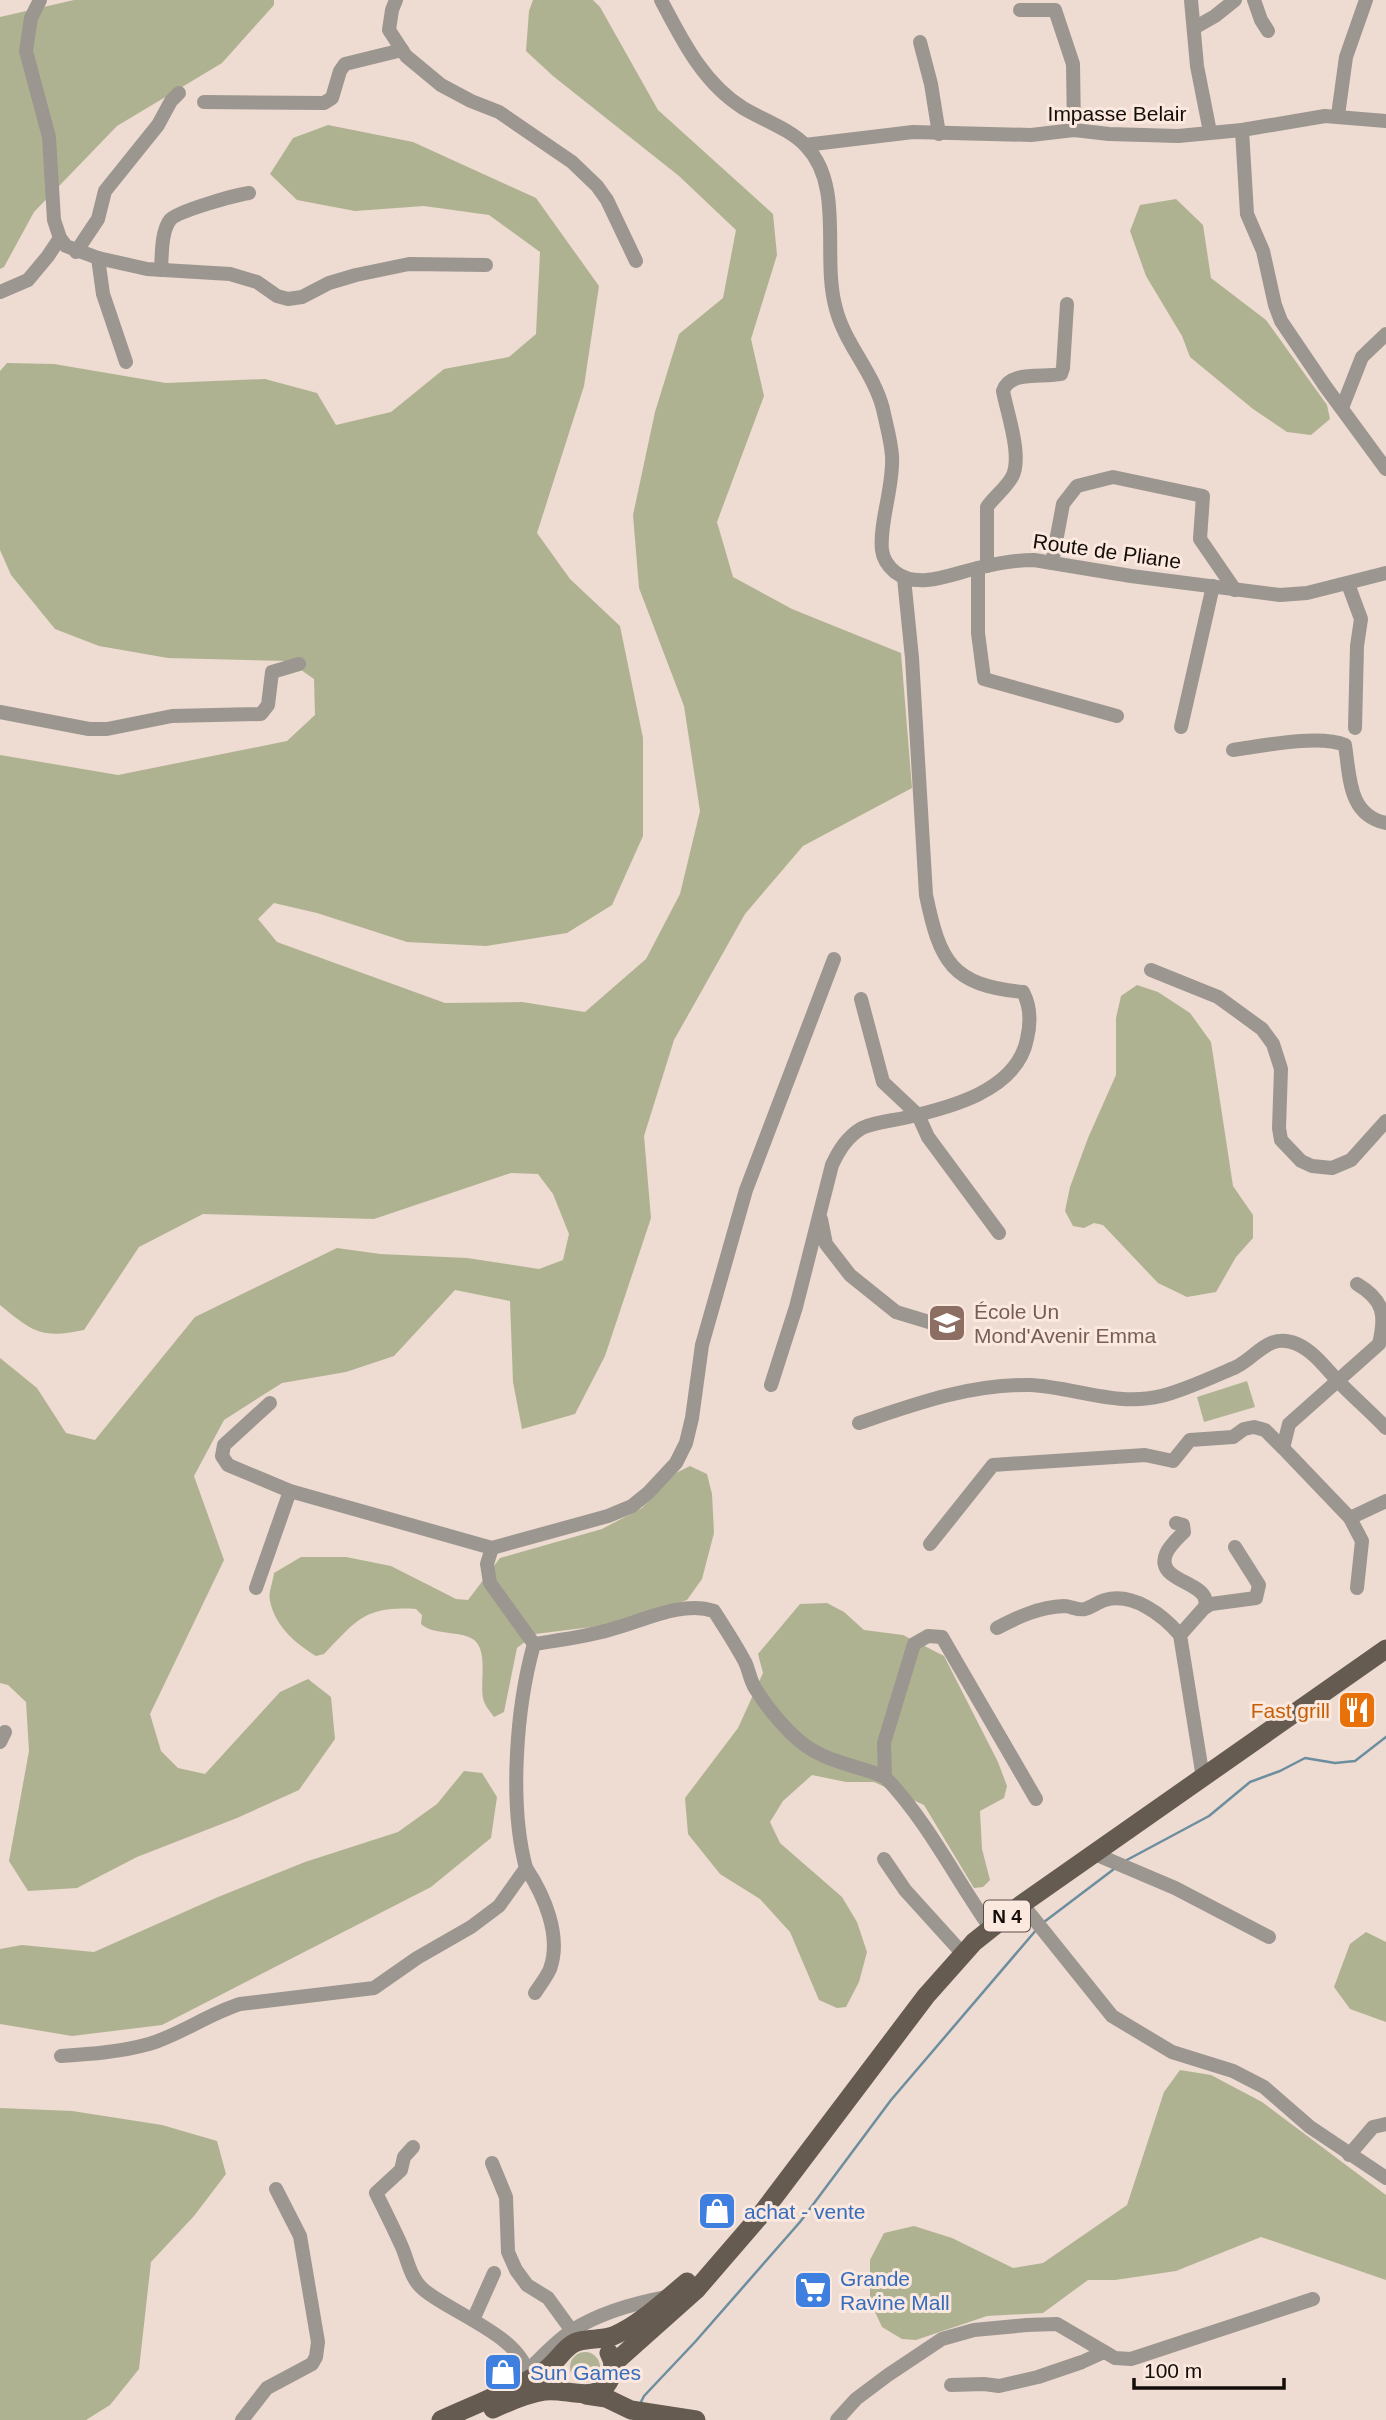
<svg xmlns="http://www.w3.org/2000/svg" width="1386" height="2420" font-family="Arial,sans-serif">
<rect width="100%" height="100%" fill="#eedbd1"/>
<g fill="#afb293">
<polygon points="1247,1381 1255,1407 1204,1422 1197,1397"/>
<circle cx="585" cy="2367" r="15"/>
</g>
<g fill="#afb291">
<polygon points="74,0 274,0 274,5 222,63 117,126 34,212 4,267 0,269 0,17"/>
<path d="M 533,0 L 593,0 L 600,7 L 658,110 L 773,214 L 777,255 L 751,339 L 764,396 L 717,522 L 733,577 L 792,609 L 901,653 L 912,788 L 803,846 L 745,914 L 674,1040 L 644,1136 L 651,1218 L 605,1356 L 575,1414 L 522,1429 L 513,1382 L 510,1301 L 455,1290 L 394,1356 L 346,1372 L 282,1383 L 224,1420 L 194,1476 L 224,1560 L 150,1714 L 161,1751 L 178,1768 L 205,1774 L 280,1692 L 308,1679 L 331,1697 L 335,1739 L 299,1790 L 237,1818 L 137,1857 L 77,1888 L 28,1891 L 9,1861 L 29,1751 L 26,1702 L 8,1685 L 0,1683 L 0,1358 L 37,1388 L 66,1433 L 95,1440 L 195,1317 L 337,1248 L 380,1254 L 467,1258 L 539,1269 L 563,1260 L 569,1234 L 553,1194 L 538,1174 L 511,1173 L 374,1219 L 203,1214 L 139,1247 L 84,1330 C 41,1339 33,1332 0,1305 L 0,755 L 118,775 L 287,741 L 315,715 L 314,679 L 288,661 L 168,658 L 99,646 L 55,629 L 11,575 L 0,550 L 0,371 L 7,363 L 54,364 L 166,383 L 265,379 L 317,393 L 336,425 L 391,412 L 444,369 L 509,357 L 536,334 L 540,252 L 489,215 L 424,206 L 355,211 L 297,200 L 270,174 L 293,138 L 328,125 L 413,142 L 536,198 L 599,286 L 584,386 L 537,533 L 570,579 L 620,626 L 643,738 L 643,836 L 612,905 L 567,933 L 486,946 L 407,942 L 317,913 L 274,903 L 258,919 L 277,942 L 445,1003 L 522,1002 L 585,1012 L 646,959 L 680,894 L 700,811 L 684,706 L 639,588 L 633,515 L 655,412 L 679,334 L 723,298 L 736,230 L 679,176 L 553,76 L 526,51 L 529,11 Z"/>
<polygon points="1176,199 1203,225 1211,278 1266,320 1327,405 1330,419 1311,435 1287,432 1253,409 1190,357 1182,336 1146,276 1130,231 1140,205"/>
<polygon points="1137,985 1158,992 1190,1013 1211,1042 1233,1186 1253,1215 1253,1238 1236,1257 1216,1292 1187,1297 1158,1283 1103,1225 1094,1223 1084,1228 1073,1226 1065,1211 1070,1187 1088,1138 1116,1075 1116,1018 1121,996"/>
<path d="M 690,1466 L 707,1474 L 712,1494 L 714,1533 L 702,1579 L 687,1600 L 608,1625 L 535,1634 L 517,1648 L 504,1712 L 494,1717 C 490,1711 484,1705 483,1698 C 480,1682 487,1657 477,1643 C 467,1629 435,1637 421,1624 L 422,1615 L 416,1609 C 365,1606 358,1619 324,1654 L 316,1656 C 296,1644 275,1626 270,1601 C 268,1593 273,1582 274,1573 L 301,1557 L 346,1557 L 391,1566 L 456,1599 L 468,1600 L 500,1558 L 602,1529 L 642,1508 L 676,1473 Z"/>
<polygon points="827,1603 844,1612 864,1630 903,1635 944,1656 998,1762 1007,1786 1004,1798 980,1811 982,1849 990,1880 983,1887 974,1888 924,1805 874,1782 846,1782 812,1775 783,1801 770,1822 780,1843 842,1897 857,1922 867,1952 859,1982 846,2007 837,2008 819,2000 790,1932 760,1899 720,1874 688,1834 685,1798 738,1728 763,1673 758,1654 800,1604"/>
<polygon points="464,1771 482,1773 497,1797 491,1838 431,1887 162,2025 72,2036 0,2024 0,1949 22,1945 94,1952 218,1897 305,1862 398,1832 437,1804"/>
<polygon points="1366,1932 1386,1942 1386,2022 1350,2009 1334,1987 1350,1944"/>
<polygon points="1180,2070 1211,2075 1262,2102 1386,2195 1386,2280 1261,2237 1176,2271 1115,2280 1088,2280 1043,2313 987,2316 916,2340 902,2339 882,2327 870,2301 870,2260 884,2233 914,2226 952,2238 1013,2268 1043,2263 1127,2205 1164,2092"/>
<polygon points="0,2108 72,2111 162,2125 217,2141 226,2174 194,2216 151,2262 139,2369 110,2405 86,2420 0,2420"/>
</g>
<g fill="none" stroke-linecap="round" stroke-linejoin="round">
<g stroke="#6c8e9f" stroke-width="2.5">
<polyline points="1125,1861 1209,1816 1250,1782 1280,1771 1305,1758 1335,1763 1355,1761 1386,1737"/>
<polyline points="1044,1922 1114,1869"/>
<polyline points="640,2404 644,2396 695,2342 800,2222 891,2100 1037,1929"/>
</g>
<g stroke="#9c9690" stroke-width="14">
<polyline points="40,0 31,18 26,51 49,137 54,220 60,238 66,246 98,258 147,269 230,274 257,282 277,296 288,299 302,297 329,283 356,275 409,264 486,265"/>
<polyline points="396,0 392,10 389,30 406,56 441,85 471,101 499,112 572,162 597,186 607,200 636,261"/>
<path d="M 661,0 C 682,40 703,83 743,108 C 763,120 790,129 806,146 C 845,187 821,257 836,309 C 845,344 874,373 883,409 C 886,424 891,440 892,456 C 894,486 879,523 882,550 C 883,559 889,567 895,572 C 919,591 956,572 982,567 C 999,563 1016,560 1034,560 L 1131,576 L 1280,595 L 1307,593 L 1386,573"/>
<polyline points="1191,0 1197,66 1210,132"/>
<polyline points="1254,0 1261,20 1268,31"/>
<polyline points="1020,10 1055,10 1073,64 1074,130"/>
<polyline points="1194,28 1215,16 1235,0"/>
<polyline points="920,42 931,84 939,134"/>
<polyline points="204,102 324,103 332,98 340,71 345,64 402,50"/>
<polyline points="1338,115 1346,57 1366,0"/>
<polyline points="1242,130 1247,214 1263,251 1275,305 1281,321 1325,386 1386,469"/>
<polyline points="805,145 913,132 1031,135 1074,130 1109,134 1178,136 1242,130 1325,116 1386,121"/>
<polyline points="76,252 98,219 105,191 158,125 171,101 179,93"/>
<polyline points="98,258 103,294 126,362"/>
<path d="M 161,270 C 162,255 161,232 170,220 C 177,211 236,195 249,193"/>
<polyline points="0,292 28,280 48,256 60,238"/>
<polyline points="1342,408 1362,357 1386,334"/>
<polyline points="1052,563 1063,504 1077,486 1113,477 1203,496 1200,539 1235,590"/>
<path d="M 987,566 L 987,507 C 994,497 1006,488 1012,477 C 1023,457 1007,413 1003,391 C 1010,370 1043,378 1061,374 L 1063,368 L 1067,304"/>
<polyline points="978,568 978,633 984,679 1117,716"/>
<polyline points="1348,584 1361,619 1357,646 1355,728"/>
<polyline points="0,712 89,729 107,729 172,716 261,714 268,705 272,672 299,664"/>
<polyline points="1181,727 1213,586"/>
<path d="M 1233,750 C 1262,746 1319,734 1345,745 C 1350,777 1348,815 1386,823"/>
<polyline points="1151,970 1218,997 1262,1029 1273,1044 1281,1069 1279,1128 1281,1140 1301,1161 1312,1166 1332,1168 1351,1160 1386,1121"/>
<polyline points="861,999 883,1082 918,1115 928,1137 999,1233"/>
<polyline points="821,1219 826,1244 850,1275 896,1312 929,1322 951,1324"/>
<path d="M 1357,1284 C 1384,1300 1386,1315 1379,1344 L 1289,1424 L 1283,1448 L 1350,1518 L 1362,1541 L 1357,1588"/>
<path d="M 771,1385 L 796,1307 L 832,1165 C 839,1150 847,1137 862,1128 C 875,1122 890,1121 904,1118 C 949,1108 1017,1091 1027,1039 C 1031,1022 1031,1007 1023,992 C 951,985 940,962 926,895 L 912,658 L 904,578"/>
<polyline points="270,1403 224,1445 222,1456 228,1465 290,1491 492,1548"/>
<path d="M 859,1423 C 915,1404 970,1384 1030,1385 C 1074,1387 1117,1407 1161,1396 C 1183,1391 1215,1376 1236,1367 C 1257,1357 1268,1332 1297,1344 C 1313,1351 1325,1367 1336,1379 C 1352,1396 1370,1411 1386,1428"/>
<polyline points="1350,1518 1386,1501"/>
<path d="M 1176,1523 L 1183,1525 L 1184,1532 C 1178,1538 1169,1546 1166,1554 C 1156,1578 1195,1581 1204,1596 C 1205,1598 1206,1604 1206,1607"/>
<polyline points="930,1544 993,1465 1145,1455 1173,1461 1190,1440 1233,1437 1244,1429 1254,1427 1265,1430 1283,1448"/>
<polyline points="256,1588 290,1491"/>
<path d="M 997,1628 C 1018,1617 1039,1607 1064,1606 C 1071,1606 1078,1611 1085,1609 C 1092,1607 1098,1602 1105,1600 C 1133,1592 1163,1615 1180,1635"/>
<path d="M 534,1644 C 559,1640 585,1637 609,1630 C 641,1622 681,1600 714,1611 C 725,1628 736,1645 745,1662 C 749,1670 750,1680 755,1688 C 767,1708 793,1740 814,1751 C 836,1764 862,1767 885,1777"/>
<polyline points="0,1742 5,1732"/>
<polyline points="1203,1778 1180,1635 1204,1608 1211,1604 1256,1598 1259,1585 1235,1547"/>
<polyline points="1095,1854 1175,1888 1269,1937"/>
<polyline points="884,1859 905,1890 963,1954"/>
<path d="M 526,1868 C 544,1895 562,1936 550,1969 C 546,1978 540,1985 535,1993"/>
<polyline points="1022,1904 1112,2016 1172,2052 1233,2071 1264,2087 1310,2127 1386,2178"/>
<path d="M 991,1929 C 955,1878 928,1822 885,1777 L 884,1743 L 914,1644 L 928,1636 L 942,1637 L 1036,1799"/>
<path d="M 61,2056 C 91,2054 120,2052 149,2044 C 180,2035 208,2014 240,2004 L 374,1988 L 417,1958 L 471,1927 L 499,1906 L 526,1868 C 509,1805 516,1708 534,1644 L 490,1583 L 487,1564 L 492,1548 L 608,1516 L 632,1506 L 648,1493 L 676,1463 L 686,1443 L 692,1418 L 702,1345 L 746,1190 L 834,959"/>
<path d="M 413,2147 L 404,2157 L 401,2170 L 376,2193 C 385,2211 394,2229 402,2247 C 408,2261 411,2280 424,2290 C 451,2313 526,2338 528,2378"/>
<polyline points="1349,2155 1373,2127 1386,2124"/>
<polyline points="492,2163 506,2197 508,2252 516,2270 527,2285 548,2298 572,2331"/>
<polyline points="473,2320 494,2273"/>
<path d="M 527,2371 C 542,2357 556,2341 573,2330 C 601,2312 635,2303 667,2297"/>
<polyline points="951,2385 984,2384 999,2386 1038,2377 1082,2362 1104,2352"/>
<polyline points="242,2420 267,2388 312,2364 316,2357 318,2342 300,2236 276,2189"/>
<polyline points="837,2420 856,2399 888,2375 942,2339 974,2330 1027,2325 1057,2324 1115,2358 1131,2359 1313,2299"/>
</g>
<g stroke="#655b50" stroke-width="19">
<polyline points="613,2364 696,2290 759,2217 926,1996 974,1942 1022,1904 1386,1649"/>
<polyline points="586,2395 606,2398 631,2410 696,2420"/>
<path d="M 493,2409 C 510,2401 527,2394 545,2391 C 567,2388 598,2405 610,2379 C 615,2370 614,2362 609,2353"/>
<path d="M 441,2420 C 474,2405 513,2390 544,2371 C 555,2364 561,2352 571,2345 C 582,2337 599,2341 613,2336 C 640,2325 665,2300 687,2282"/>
</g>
</g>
<defs>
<symbol id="school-square" viewBox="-11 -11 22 22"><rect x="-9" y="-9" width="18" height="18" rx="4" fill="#8d6e63" stroke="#fbe8de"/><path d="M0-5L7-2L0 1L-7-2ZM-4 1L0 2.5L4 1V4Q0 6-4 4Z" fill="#fff"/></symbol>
<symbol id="restaurant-square" viewBox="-11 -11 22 22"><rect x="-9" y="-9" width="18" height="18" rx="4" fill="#e8710a" stroke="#fbe8de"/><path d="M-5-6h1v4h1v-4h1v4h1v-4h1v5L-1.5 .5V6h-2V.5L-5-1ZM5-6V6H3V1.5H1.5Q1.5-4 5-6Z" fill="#fff"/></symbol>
<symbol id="shop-square" viewBox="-11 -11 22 22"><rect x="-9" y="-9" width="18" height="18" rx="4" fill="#3f7fe0" stroke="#fbe8de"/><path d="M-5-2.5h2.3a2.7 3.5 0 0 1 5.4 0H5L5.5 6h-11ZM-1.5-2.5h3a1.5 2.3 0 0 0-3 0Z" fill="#fff"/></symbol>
<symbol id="supermarket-square" viewBox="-11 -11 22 22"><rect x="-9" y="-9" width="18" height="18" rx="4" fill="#3f7fe0" stroke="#fbe8de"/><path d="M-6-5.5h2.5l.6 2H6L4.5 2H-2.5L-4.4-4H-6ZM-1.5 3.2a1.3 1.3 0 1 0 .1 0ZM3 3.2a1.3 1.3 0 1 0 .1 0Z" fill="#fff"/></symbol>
</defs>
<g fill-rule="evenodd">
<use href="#school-square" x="925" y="1301" width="44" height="44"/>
<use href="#restaurant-square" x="1335" y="1688" width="44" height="44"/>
<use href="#shop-square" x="695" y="2189" width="44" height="44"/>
<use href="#supermarket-square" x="791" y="2268" width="44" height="44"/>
<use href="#shop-square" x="481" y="2350" width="44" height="44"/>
</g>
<g text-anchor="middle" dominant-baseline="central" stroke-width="6" stroke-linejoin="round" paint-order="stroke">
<rect fill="#fbe8de" stroke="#594f4a" stroke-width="2" x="984" y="1900.5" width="46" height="31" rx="5"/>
<g font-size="19" font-weight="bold" fill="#140e0a">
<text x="1007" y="1916">N 4</text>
</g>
<g font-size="21" fill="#140e0a" stroke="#fbe8de">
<text x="1117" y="113">Impasse Belair</text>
<text transform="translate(1107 551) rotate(8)">Route de Pliane</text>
</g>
<g font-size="21" fill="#785e54" stroke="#fbe8de" text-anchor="start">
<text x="974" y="1311">École Un<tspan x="974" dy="24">Mond'Avenir Emma</tspan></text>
</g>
<g font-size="21" fill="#c56008" stroke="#fbe8de" text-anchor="end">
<text x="1330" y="1710">Fast grill</text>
</g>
<g font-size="21" fill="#366cbe" stroke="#fbe8de" text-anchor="start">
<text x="744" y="2211">achat - vente</text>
<text x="840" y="2278">Grande<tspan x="840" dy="24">Ravine Mall</tspan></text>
<text x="530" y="2372">Sun Games</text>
</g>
</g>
<path d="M1134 2378v10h150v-10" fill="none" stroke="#140e0a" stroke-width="3.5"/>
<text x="1144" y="2378" font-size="21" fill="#140e0a" stroke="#fbe8de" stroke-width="5" paint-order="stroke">100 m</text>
</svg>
